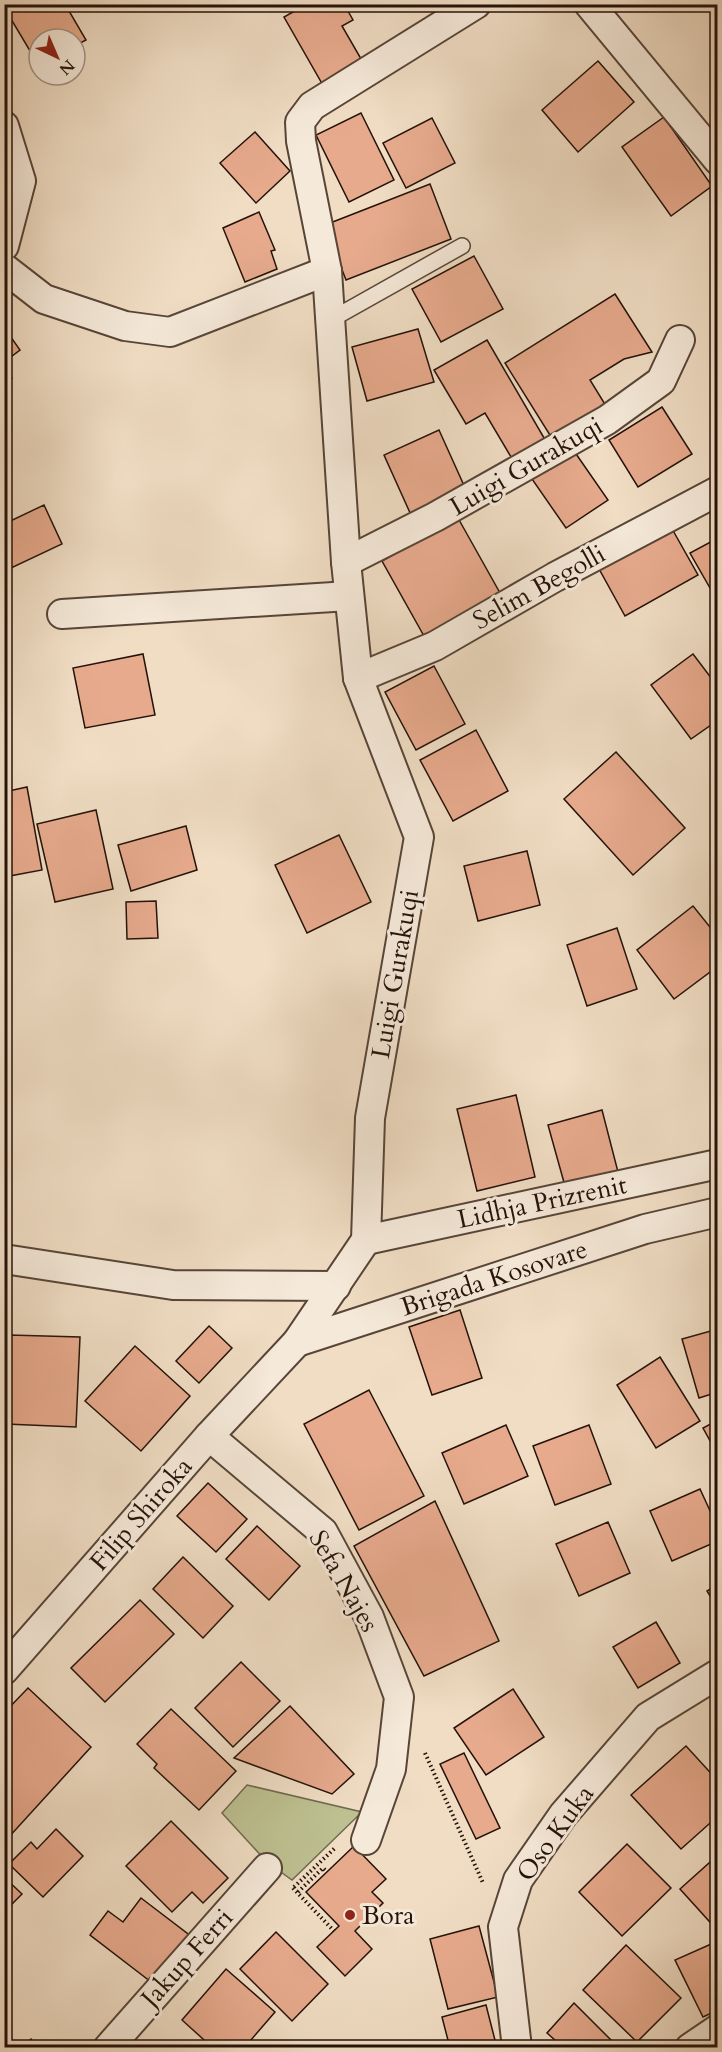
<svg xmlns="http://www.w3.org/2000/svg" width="722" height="2052" font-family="Cardo,serif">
<rect width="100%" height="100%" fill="#f0ddc4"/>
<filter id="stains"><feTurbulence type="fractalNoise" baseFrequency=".00333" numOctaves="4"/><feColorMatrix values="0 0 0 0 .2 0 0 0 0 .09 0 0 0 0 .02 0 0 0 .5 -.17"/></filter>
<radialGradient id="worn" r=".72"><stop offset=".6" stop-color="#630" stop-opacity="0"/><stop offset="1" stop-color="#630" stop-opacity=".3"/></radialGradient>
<polygon fill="#bdc091" stroke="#70694e" stroke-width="1.5" points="247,1785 362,1812 292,1880 267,1862 222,1813"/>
<g fill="#e7aa8d" stroke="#24120a" stroke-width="1.5">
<polygon points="24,4 65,4 86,40 75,46 75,39 39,39 39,66 8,14"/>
<polygon points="307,4 344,4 353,20 342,26 364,64 324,87 284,17"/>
<polygon points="598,61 634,102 578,152 542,110"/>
<polygon points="361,113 394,180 349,202 316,135"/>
<polygon points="664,117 712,186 671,216 622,147"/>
<polygon points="432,118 455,163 406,188 383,143"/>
<polygon points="255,132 290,171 256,203 220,163"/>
<polygon points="430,184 451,239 346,280 325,225"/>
<polygon points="259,212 275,250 271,251 277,269 245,282 223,228"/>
<polygon points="474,256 503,309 441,342 412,289"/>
<polygon points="615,294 652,352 624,359 590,380 611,414 558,448 505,363"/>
<polygon points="418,329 434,382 367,401 352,347"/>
<polygon points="8,333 20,350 4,362 4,335"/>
<polygon points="487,340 547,443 514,462 485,413 466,424 434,370"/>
<polygon points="4,368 12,378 4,384"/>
<polygon points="662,407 692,454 638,487 609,440"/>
<polygon points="439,430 466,490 411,515 384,455"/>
<polygon points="574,451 608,500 566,528 532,479"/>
<polygon points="44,505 62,544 11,568 4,553 4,524"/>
<polygon points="458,518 500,593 424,636 382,561"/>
<polygon points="671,527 698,575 625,616 598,567"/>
<polygon points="718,538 718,602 690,553"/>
<polygon points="143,654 155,715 85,728 73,668"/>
<polygon points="693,654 718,687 718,720 691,739 651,685"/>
<polygon points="434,666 465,724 416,750 385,692"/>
<polygon points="476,730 508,791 453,821 420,760"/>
<polygon points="616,752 685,828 633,875 564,799"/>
<polygon points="27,787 42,870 4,877 4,792"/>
<polygon points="96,810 113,889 55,902 37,824"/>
<polygon points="186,826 197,870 131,891 118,845"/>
<polygon points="339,835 371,902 307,933 275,865"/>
<polygon points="527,851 540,905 478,921 464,866"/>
<polygon points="156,901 158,938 127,939 126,902"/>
<polygon points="693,906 718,937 718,966 674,999 637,950"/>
<polygon points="617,928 637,989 587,1006 567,945"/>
<polygon points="712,1016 718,1016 718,1038"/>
<polygon points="516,1095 535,1177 477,1191 457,1109"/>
<polygon points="602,1110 618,1172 565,1186 548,1125"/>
<polygon points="460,1310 482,1378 432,1395 409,1327"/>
<polygon points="209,1326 232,1348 199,1383 176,1361"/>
<polygon points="718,1329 718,1392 699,1398 682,1339"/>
<polygon points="9,1335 80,1337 76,1427 6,1424"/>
<polygon points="135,1346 190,1396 141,1451 85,1401"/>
<polygon points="660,1357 700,1421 656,1448 617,1385"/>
<polygon points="369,1390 424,1496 359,1530 304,1424"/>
<polygon points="718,1420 718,1455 703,1428"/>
<polygon points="506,1425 528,1476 464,1504 442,1453"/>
<polygon points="589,1425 611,1484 555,1505 533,1446"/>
<polygon points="208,1483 247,1519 216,1552 177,1516"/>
<polygon points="700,1489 718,1528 718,1541 672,1561 650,1511"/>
<polygon points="435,1501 499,1641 424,1676 354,1546"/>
<polygon points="608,1522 630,1573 579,1596 556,1544"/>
<polygon points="257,1526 300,1566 269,1600 226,1559"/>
<polygon points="183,1557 233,1606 203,1638 153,1589"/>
<polygon points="718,1584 718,1609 707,1591"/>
<polygon points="140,1600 174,1634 105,1702 71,1668"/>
<polygon points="656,1622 680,1663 638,1688 613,1647"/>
<polygon points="241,1662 280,1701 233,1747 195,1708"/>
<polygon points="28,1688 91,1747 8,1838 4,1835 4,1713"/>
<polygon points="513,1689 544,1737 486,1775 454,1728"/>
<polygon points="290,1706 354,1774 332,1794 234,1758"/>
<polygon points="171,1709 236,1771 199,1810 154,1768 157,1764 137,1744"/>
<polygon points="686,1746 718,1781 718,1816 681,1849 631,1795"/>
<polygon points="464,1753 500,1828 476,1839 440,1764"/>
<polygon points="171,1821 228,1878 203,1903 192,1892 172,1912 126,1866"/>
<polygon points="56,1829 83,1856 43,1897 9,1864 31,1842 37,1849"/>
<polygon points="627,1844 671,1888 622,1936 579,1892"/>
<polygon points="354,1846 386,1879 372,1892 383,1903 355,1931 372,1949 345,1976 317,1947 339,1926 306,1892"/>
<polygon points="718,1855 718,1931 680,1889"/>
<polygon points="4,1877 22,1894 4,1912"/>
<polygon points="141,1898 192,1937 155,1985 90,1935 108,1911 123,1922"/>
<polygon points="479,1926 498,1997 448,2009 430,1939"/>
<polygon points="276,1932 328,1984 292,2021 240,1969"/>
<polygon points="718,1941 718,2010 703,2017 675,1960"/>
<polygon points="626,1945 681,1998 637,2042 583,1990"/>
<polygon points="226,1969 275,2012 244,2048 213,2048 182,2020"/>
<polygon points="574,2003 619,2048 564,2048 547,2033"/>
<polygon points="486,2005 497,2048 450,2048 442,2017"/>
<polygon points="31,2039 38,2048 21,2048"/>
</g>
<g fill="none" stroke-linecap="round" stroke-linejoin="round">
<defs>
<polyline id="lane" points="332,319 462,246"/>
<g id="street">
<polyline points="589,4 718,160"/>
<polyline points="4,126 21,181 4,246"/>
<polyline points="4,268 44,299 125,326 170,332 327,271"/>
<polyline points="346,562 435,517 607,420 661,381 680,340"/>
<polyline points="62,614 349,596"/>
<polyline points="358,678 435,646 555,577 718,491"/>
<polyline points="366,1240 718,1164"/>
<polyline points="4,1259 173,1285 336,1286"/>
<polyline points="297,1342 645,1229 718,1212"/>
<polyline points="209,1436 323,1532 369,1617 399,1697 391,1769 366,1840"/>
<polyline points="4,1670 209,1436 297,1342 366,1240 370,1118 419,837 358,678 346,562 327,271 301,141 300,122 312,106 476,4"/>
<polyline points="108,2048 267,1868"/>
<polyline points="517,2048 503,1927 518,1880 563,1815 648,1717 718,1674"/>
<polyline points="690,2048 718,2029"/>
</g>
</defs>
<use href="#lane" stroke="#574538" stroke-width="18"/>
<use href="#street" stroke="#574538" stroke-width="32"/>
<g stroke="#24120a" stroke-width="4" stroke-dasharray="1.5 3" stroke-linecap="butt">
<polyline points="425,1753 483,1883"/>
<polyline points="294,1887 336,1847"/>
<polyline points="293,1888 334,1931"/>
<polyline points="298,1892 323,1868 327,1872"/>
</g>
<use href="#lane" stroke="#f5e9d9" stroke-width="15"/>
<use href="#street" stroke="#f5e9d9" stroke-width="28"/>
</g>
<circle fill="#8f2418" stroke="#f5e9d9" stroke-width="2" cx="350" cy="1915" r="6"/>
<g text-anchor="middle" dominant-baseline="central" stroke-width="6" stroke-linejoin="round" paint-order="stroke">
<g font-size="26" fill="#24120a" stroke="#f5e9d9">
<text transform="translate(526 466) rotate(-30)">Luigi Gurakuqi</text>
<text transform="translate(539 587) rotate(-29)">Selim Begolli</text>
<text transform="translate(395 974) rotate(-80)">Luigi Gurakuqi</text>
<text transform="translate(542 1202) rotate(-12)">Lidhja Prizrenit</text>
<text transform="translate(494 1278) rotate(-18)">Brigada Kosovare</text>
<text transform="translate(141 1514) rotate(-49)">Filip Shiroka</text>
<text transform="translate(344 1581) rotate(60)">Sefa Najes</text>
<text transform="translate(555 1833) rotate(-54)">Oso Kuka</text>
<text transform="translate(187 1958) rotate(-48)">Jakup Ferri</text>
</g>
<g font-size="26" fill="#24120a" stroke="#f5e9d9" text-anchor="start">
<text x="362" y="1915">Bora</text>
</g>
</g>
<rect width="722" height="2052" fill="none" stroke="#f0ddc4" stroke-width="24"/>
<rect x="6" y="6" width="710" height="2040" fill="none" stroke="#24120a" stroke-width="3"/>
<rect x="12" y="12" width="698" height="2028" fill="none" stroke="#24120a" stroke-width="1.5"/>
<g transform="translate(57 57) rotate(136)"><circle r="28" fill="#f5e9d9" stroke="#a19386" stroke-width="1.5"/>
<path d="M0-4.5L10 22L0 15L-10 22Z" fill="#8f2418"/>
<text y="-9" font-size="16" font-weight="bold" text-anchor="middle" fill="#24120a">N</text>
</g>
<rect width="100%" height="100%" filter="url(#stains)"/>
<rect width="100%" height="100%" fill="url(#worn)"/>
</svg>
